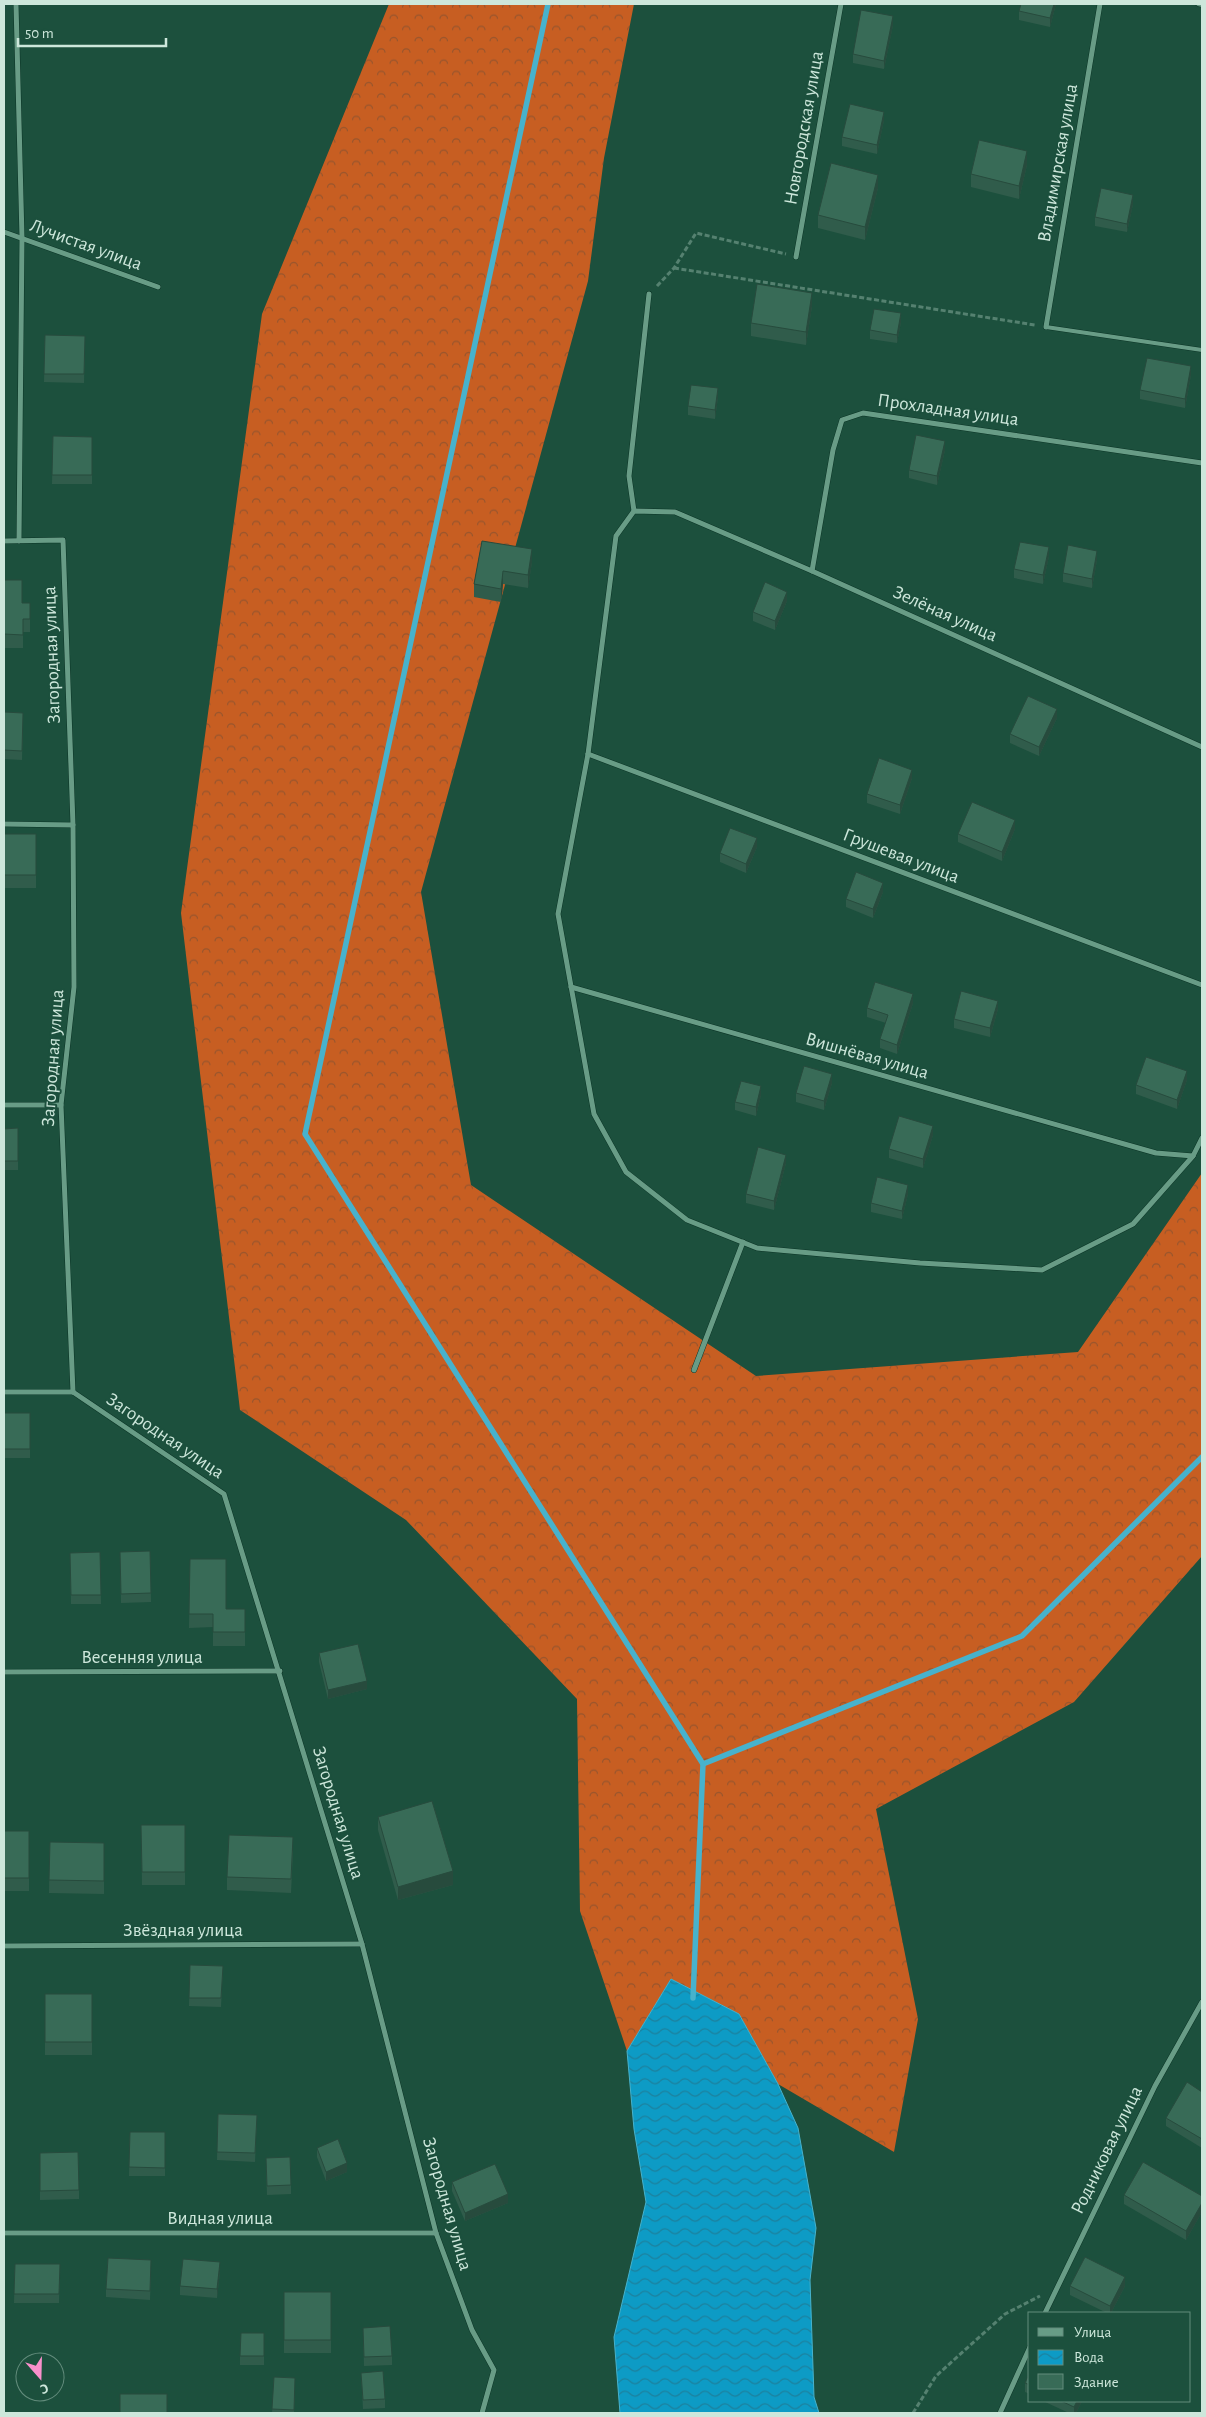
<svg xmlns="http://www.w3.org/2000/svg" width="1206" height="2417" font-family="'Alegreya Sans',sans-serif">
<defs>
<pattern id="forest-crowns" width="20" height="18" patternUnits="userSpaceOnUse" patternTransform="scale(1.25)"><rect width="20" height="18" fill="#c75e22"/><path d="M2 6a3 3 0 1 1 6 0M12 15a3 3 0 1 1 6 0" fill="none" stroke="#97552d"/></pattern>
<pattern id="water-waves" width="16" height="10" patternUnits="userSpaceOnUse" patternTransform="scale(1.25)"><rect width="16" height="10" fill="#0d9bc5"/><path d="M0 5q4-4 8 0t8 0" fill="none" stroke="#1c819e"/></pattern>
</defs>
<rect width="100%" height="100%" fill="#1c503d"/>
<polygon fill="url(#forest-crowns)" points="389,4 634,4 604,158 588,281 421,892 471,1185 756,1376 1078,1352 1202,1173 1202,1556 1074,1702 876,1809 918,2019 894,2152 778,2084 739,2014 671,1979 627,2051 580,1911 577,1699 406,1520 240,1410 181,913 262,314"/>
<polygon fill="url(#water-waves)" stroke="#47b2cc" points="671,1979 739,2014 778,2084 798,2128 816,2228 810,2280 814,2397 819,2413 620,2413 614,2337 646,2202 634,2129 627,2051"/>
<g fill="none" stroke-linecap="round" stroke-linejoin="round">
<g stroke="#47b2cc" stroke-width="5.5">
<polyline points="548,4 305,1134 703,1764 693,1998"/>
<polyline points="703,1764 1022,1636 1202,1457"/>
</g>
<defs>
<g id="lane">
<polyline points="1198,4 1202,5"/>
<polyline points="1046,327 1202,350"/>
</g>
<g id="street">
<polyline points="16,4 22,238 19,541"/>
<polyline points="4,232 158,287"/>
<polyline points="796,257 841,4"/>
<polyline points="1046,327 1100,4"/>
<polyline points="634,511 629,476 649,294"/>
<polyline points="4,541 63,540 73,825 74,987 61,1105 73,1392"/>
<polyline points="812,571 833,450 842,420 863,413 1202,463"/>
<polyline points="588,754 1202,985"/>
<polyline points="4,824 73,825"/>
<polyline points="571,987 1156,1153 1193,1156 1202,1138"/>
<polyline points="4,1105 61,1105"/>
<polyline points="1193,1156 1133,1224 1042,1270 920,1263 757,1248 687,1220 626,1172 594,1114 558,914 588,754 616,536 634,511 675,512 812,571 1202,747"/>
<polyline points="694,1370 743,1242"/>
<polyline points="4,1392 73,1392"/>
<polyline points="73,1392 224,1494 362,1944 436,2233 472,2330 494,2370 482,2413"/>
<polyline points="4,1672 280,1671"/>
<polyline points="4,1946 362,1944"/>
<polyline points="4,2233 436,2233"/>
<polyline points="1045,2313 1155,2086 1202,2002"/>
<polyline points="1000,2413 1030,2347"/>
</g>
</defs>
<use href="#lane" stroke="#0b3426" stroke-width="5"/>
<use href="#street" stroke="#0b3426" stroke-width="6"/>
<g stroke="#558170" stroke-width="3" stroke-dasharray="5 2.5" stroke-linecap="butt">
<polyline points="674,268 1035,325"/>
<polyline points="657,286 674,268 696,233 786,254"/>
<polyline points="913,2413 936,2376 1005,2314 1040,2296"/>
</g>
<use href="#lane" stroke="#689c86" stroke-width="4"/>
<use href="#street" stroke="#689c86" stroke-width="5"/>
</g>
<g fill="#305c4b">
<polygon points="1056,4 1050,27 1019,20 1019,11"/>
<polygon points="893,25 884,69 853,63 853,54"/>
<polygon points="884,120 877,154 842,146 842,137"/>
<polygon points="1027,165 1019,199 971,187 971,174"/>
<polygon points="878,188 865,240 818,228 818,215"/>
<polygon points="1133,204 1127,232 1095,226 1095,217"/>
<polygon points="812,306 806,345 751,336 751,323"/>
<polygon points="901,322 897,343 870,339 870,330"/>
<polygon points="45,335 85,336 84,383 44,382"/>
<polygon points="1191,375 1185,408 1140,399 1140,390"/>
<polygon points="718,397 715,419 688,415 688,406"/>
<polygon points="53,436 92,437 92,484 52,484"/>
<polygon points="945,450 937,485 909,478 909,470"/>
<polygon points="482,541 532,562 528,588 503,584 501,602 474,597 474,584"/>
<polygon points="1049,556 1043,584 1014,578 1014,569"/>
<polygon points="1097,560 1092,588 1063,582 1063,573"/>
<polygon points="4,580 22,603 30,603 30,632 23,632 23,648 4,648"/>
<polygon points="787,601 775,630 753,621 753,612"/>
<polygon points="4,712 23,713 22,760 4,759"/>
<polygon points="1057,718 1039,756 1010,743 1010,734"/>
<polygon points="912,778 900,814 867,803 867,794"/>
<polygon points="1015,829 1002,861 958,842 958,834"/>
<rect x="4" y="834" width="32" height="54"/>
<polygon points="757,847 746,873 720,862 720,853"/>
<polygon points="883,892 873,918 846,907 846,899"/>
<polygon points="913,1003 897,1054 880,1048 880,1039 886,1023 867,1017 867,1008"/>
<polygon points="998,1009 990,1037 954,1028 954,1019"/>
<polygon points="1187,1080 1177,1109 1136,1094 1136,1085"/>
<polygon points="832,1083 824,1110 796,1102 796,1093"/>
<polygon points="761,1095 756,1116 735,1110 735,1102"/>
<polygon points="18,1128 18,1170 4,1170 4,1129"/>
<polygon points="933,1135 923,1168 889,1158 889,1149"/>
<polygon points="786,1163 774,1210 746,1203 746,1194"/>
<polygon points="908,1194 902,1219 871,1212 871,1203"/>
<rect x="4" y="1413" width="26" height="45"/>
<polygon points="150,1551 151,1602 121,1603 120,1552"/>
<polygon points="100,1552 101,1604 71,1604 70,1553"/>
<polygon points="190,1559 226,1609 245,1609 245,1646 213,1646 213,1627 189,1628"/>
<polygon points="319,1653 367,1689 328,1699 319,1662"/>
<polygon points="378,1817 453,1885 398,1900 378,1830"/>
<polygon points="141,1825 185,1825 185,1885 142,1885"/>
<rect x="4" y="1831" width="25" height="60"/>
<polygon points="50,1842 104,1843 104,1894 49,1893"/>
<polygon points="293,1851 291,1893 227,1890 227,1877"/>
<polygon points="190,1965 223,1966 221,2007 189,2006"/>
<rect x="45" y="1994" width="47" height="61"/>
<polygon points="1202,2092 1202,2148 1166,2126 1166,2118"/>
<polygon points="218,2114 257,2115 255,2162 217,2160"/>
<polygon points="130,2132 165,2132 165,2176 129,2176"/>
<polygon points="317,2148 347,2172 326,2181 317,2157"/>
<polygon points="40,2153 79,2190 79,2199 40,2200"/>
<polygon points="266,2167 291,2185 291,2194 267,2195"/>
<polygon points="452,2182 508,2203 465,2221 452,2191"/>
<polygon points="1124,2195 1202,2196 1202,2212 1186,2240 1124,2204"/>
<polygon points="15,2264 60,2264 59,2303 14,2303"/>
<polygon points="151,2269 150,2300 106,2297 106,2289"/>
<polygon points="220,2271 217,2298 180,2295 180,2286"/>
<polygon points="1070,2286 1125,2286 1111,2313 1107,2313 1070,2295"/>
<rect x="284" y="2292" width="47" height="61"/>
<polygon points="363,2328 392,2356 392,2365 364,2366"/>
<polygon points="264,2333 264,2365 240,2365 240,2356"/>
<polygon points="1030,2372 1030,2394 1025,2392 1025,2383"/>
<polygon points="361,2373 385,2399 385,2408 363,2409"/>
<polygon points="274,2377 295,2378 294,2413 272,2413"/>
<polygon points="1043,2401 1082,2401 1076,2413 1069,2413"/>
</g>
<g fill="#274b3d">
<polygon points="1054,4 1056,4 1050,27 1050,18"/>
<polygon points="893,16 893,25 884,69 884,61"/>
<polygon points="884,112 884,120 877,154 877,145"/>
<polygon points="1027,151 1027,165 1019,199 1019,186"/>
<polygon points="878,175 878,188 865,240 865,227"/>
<polygon points="1133,195 1133,204 1127,232 1127,224"/>
<polygon points="812,293 812,306 806,345 806,332"/>
<polygon points="901,313 901,322 897,343 897,335"/>
<polygon points="1191,366 1191,375 1185,408 1185,399"/>
<polygon points="718,388 718,397 715,419 715,410"/>
<polygon points="945,441 945,450 937,485 937,476"/>
<polygon points="1049,547 1049,556 1043,584 1043,575"/>
<polygon points="532,549 532,562 528,588 528,575"/>
<polygon points="1097,551 1097,560 1092,588 1092,579"/>
<polygon points="503,571 503,584 501,602 501,589"/>
<polygon points="787,592 787,601 775,630 775,621"/>
<polygon points="1057,709 1057,718 1039,756 1039,747"/>
<polygon points="912,770 912,778 900,814 900,805"/>
<polygon points="1015,820 1015,829 1002,861 1002,852"/>
<polygon points="757,838 757,847 746,873 746,864"/>
<polygon points="883,883 883,892 873,918 873,909"/>
<polygon points="913,994 913,1003 897,1054 897,1045"/>
<polygon points="998,1001 998,1009 990,1037 990,1028"/>
<polygon points="1187,1071 1187,1080 1177,1109 1177,1100"/>
<polygon points="832,1074 832,1083 824,1110 824,1101"/>
<polygon points="761,1086 761,1095 756,1116 756,1107"/>
<polygon points="933,1126 933,1135 923,1168 923,1159"/>
<polygon points="786,1155 786,1163 774,1210 774,1201"/>
<polygon points="908,1185 908,1194 902,1219 902,1211"/>
<polygon points="367,1681 367,1689 328,1699 328,1690"/>
<polygon points="453,1871 453,1885 398,1900 398,1887"/>
<polygon points="347,2163 347,2172 326,2181 326,2172"/>
<polygon points="508,2194 508,2203 465,2221 465,2213"/>
<polygon points="1202,2203 1202,2212 1186,2240 1186,2231"/>
<polygon points="220,2262 220,2271 217,2298 217,2289"/>
<polygon points="1125,2277 1125,2286 1111,2313 1110,2313 1110,2306"/>
<polygon points="1077,2401 1082,2401 1076,2413 1074,2413 1074,2407"/>
</g>
<g fill="#386b57" stroke="#274b3d">
<polygon points="1021,4 1054,4 1050,18 1019,11"/>
<polygon points="861,10 893,16 884,61 853,54"/>
<polygon points="850,104 884,112 877,145 842,137"/>
<polygon points="979,140 1027,151 1019,186 971,174"/>
<polygon points="831,163 878,175 865,227 818,215"/>
<polygon points="1101,188 1133,195 1127,224 1095,217"/>
<polygon points="757,284 812,293 806,332 751,323"/>
<polygon points="874,309 901,313 897,335 870,330"/>
<polygon points="45,335 85,336 84,374 44,374"/>
<polygon points="1147,358 1191,366 1185,399 1140,390"/>
<polygon points="691,385 718,388 715,410 688,406"/>
<polygon points="916,435 945,441 937,476 909,470"/>
<polygon points="53,436 92,437 92,475 52,475"/>
<polygon points="482,541 532,549 528,575 503,571 501,589 474,584"/>
<polygon points="1020,542 1049,547 1043,575 1014,569"/>
<polygon points="1068,545 1097,551 1092,579 1063,573"/>
<polygon points="4,580 22,580 22,603 30,603 30,619 23,619 23,635 4,634"/>
<polygon points="765,582 787,592 775,621 753,612"/>
<polygon points="1028,696 1057,709 1039,747 1010,734"/>
<polygon points="4,712 23,713 22,751 4,750"/>
<polygon points="879,758 912,770 900,805 867,794"/>
<polygon points="972,802 1015,820 1002,852 958,834"/>
<polygon points="730,828 757,838 746,864 720,853"/>
<rect x="4" y="834" width="32" height="41"/>
<polygon points="856,872 883,883 873,909 846,899"/>
<polygon points="875,982 913,994 897,1045 880,1039 888,1015 867,1008"/>
<polygon points="961,991 998,1001 990,1028 954,1019"/>
<polygon points="1146,1057 1187,1071 1177,1100 1136,1085"/>
<polygon points="804,1066 832,1074 824,1101 796,1093"/>
<polygon points="741,1081 761,1086 756,1107 735,1102"/>
<polygon points="899,1116 933,1126 923,1159 889,1149"/>
<polygon points="18,1128 18,1161 4,1161 4,1129"/>
<polygon points="758,1147 786,1155 774,1201 746,1194"/>
<polygon points="877,1177 908,1185 902,1211 871,1203"/>
<rect x="4" y="1413" width="26" height="36"/>
<polygon points="150,1551 151,1593 121,1594 120,1552"/>
<polygon points="100,1552 101,1595 71,1595 70,1553"/>
<polygon points="190,1559 226,1559 226,1609 245,1609 245,1632 213,1632 213,1614 189,1614"/>
<polygon points="358,1644 367,1681 328,1690 319,1653"/>
<polygon points="432,1801 453,1871 398,1887 378,1817"/>
<polygon points="141,1825 185,1825 185,1872 142,1872"/>
<rect x="4" y="1831" width="25" height="47"/>
<polygon points="229,1835 293,1837 291,1879 227,1877"/>
<polygon points="50,1842 104,1843 104,1881 49,1880"/>
<polygon points="190,1965 223,1966 221,1998 189,1998"/>
<rect x="45" y="1994" width="47" height="48"/>
<polygon points="1187,2082 1202,2092 1202,2139 1166,2118"/>
<polygon points="218,2114 257,2115 255,2153 217,2152"/>
<polygon points="130,2132 165,2132 165,2168 129,2167"/>
<polygon points="338,2139 347,2163 326,2172 317,2148"/>
<polygon points="78,2152 79,2190 40,2191 40,2153"/>
<polygon points="290,2157 291,2185 267,2186 266,2158"/>
<polygon points="1143,2162 1202,2196 1202,2203 1186,2231 1124,2195"/>
<polygon points="495,2164 508,2194 465,2213 452,2182"/>
<polygon points="1085,2257 1125,2277 1110,2306 1070,2286"/>
<polygon points="108,2258 151,2260 150,2291 106,2289"/>
<polygon points="183,2259 220,2262 217,2289 180,2286"/>
<polygon points="15,2264 60,2264 59,2294 14,2294"/>
<rect x="284" y="2292" width="47" height="48"/>
<polygon points="390,2326 392,2356 364,2357 363,2328"/>
<polygon points="241,2333 264,2333 264,2356 240,2356"/>
<polygon points="383,2371 385,2399 363,2400 361,2373"/>
<polygon points="1030,2372 1030,2385 1025,2383"/>
<polygon points="274,2377 295,2378 294,2410 272,2409"/>
<rect x="120" y="2394" width="47" height="19"/>
<polygon points="1061,2401 1077,2401 1074,2407"/>
</g>
<g text-anchor="middle" dominant-baseline="central" stroke-width="4" stroke-linejoin="round" paint-order="stroke">
<g font-size="19" fill="#cde7db" stroke="#1c503d">
<text transform="translate(804 128) rotate(-80)">Новгородская улица</text>
<text transform="translate(1058 163) rotate(-80)">Владимирская улица</text>
<text transform="translate(86 245) rotate(20)">Лучистая улица</text>
<text transform="translate(948 410) rotate(8)">Прохладная улица</text>
<text transform="translate(945 614) rotate(24)">Зелёная улица</text>
<text transform="translate(52 655) rotate(-92)">Загородная улица</text>
<text transform="translate(901 856) rotate(21)">Грушевая улица</text>
<text transform="translate(867 1056) rotate(16)">Вишнёвая улица</text>
<text transform="translate(53 1058) rotate(-86)">Загородная улица</text>
<text transform="translate(165 1436) rotate(34)">Загородная улица</text>
<text x="142" y="1657">Весенняя улица</text>
<text transform="translate(338 1813) rotate(73)">Загородная улица</text>
<text x="183" y="1930">Звёздная улица</text>
<text transform="translate(1107 2150) rotate(-64)">Родниковая улица</text>
<text transform="translate(447 2204) rotate(74)">Загородная улица</text>
<text x="220" y="2218">Видная улица</text>
</g>
</g>
<rect width="1206" height="2417" fill="none" stroke="#cde7db" stroke-width="10"/>
<rect x="1028" y="2312" width="162" height="90" fill="#1c503d" stroke="#638c7c"/>
<rect x="1038" y="2328" width="25" height="8" fill="#689c86" stroke="#638c7c"/>
<text x="1074" y="2337" font-size="15" fill="#cde7db">Улица</text>
<rect x="1038" y="2350" width="25" height="15" fill="url(#water-waves)" stroke="#638c7c"/>
<text x="1074" y="2362" font-size="15" fill="#cde7db">Вода</text>
<rect x="1038" y="2374" width="25" height="15" fill="#386b57" stroke="#638c7c"/>
<text x="1074" y="2387" font-size="15" fill="#cde7db">Здание</text>
<g transform="translate(40 2377) rotate(160)"><circle r="24" fill="#1c503d" stroke="#638c7c"/>
<path d="M0-4L9 19L0 12L-9 19Z" fill="#f890cb"/>
<text y="-8" font-size="14" font-weight="bold" text-anchor="middle" fill="#cde7db">С</text>
</g>
<path d="M18 38v8h148v-8" fill="none" stroke="#cde7db" stroke-width="2.5"/>
<text x="25" y="38" font-size="15" fill="#cde7db" stroke="#1c503d" stroke-width="4" paint-order="stroke">50 m</text>
</svg>
